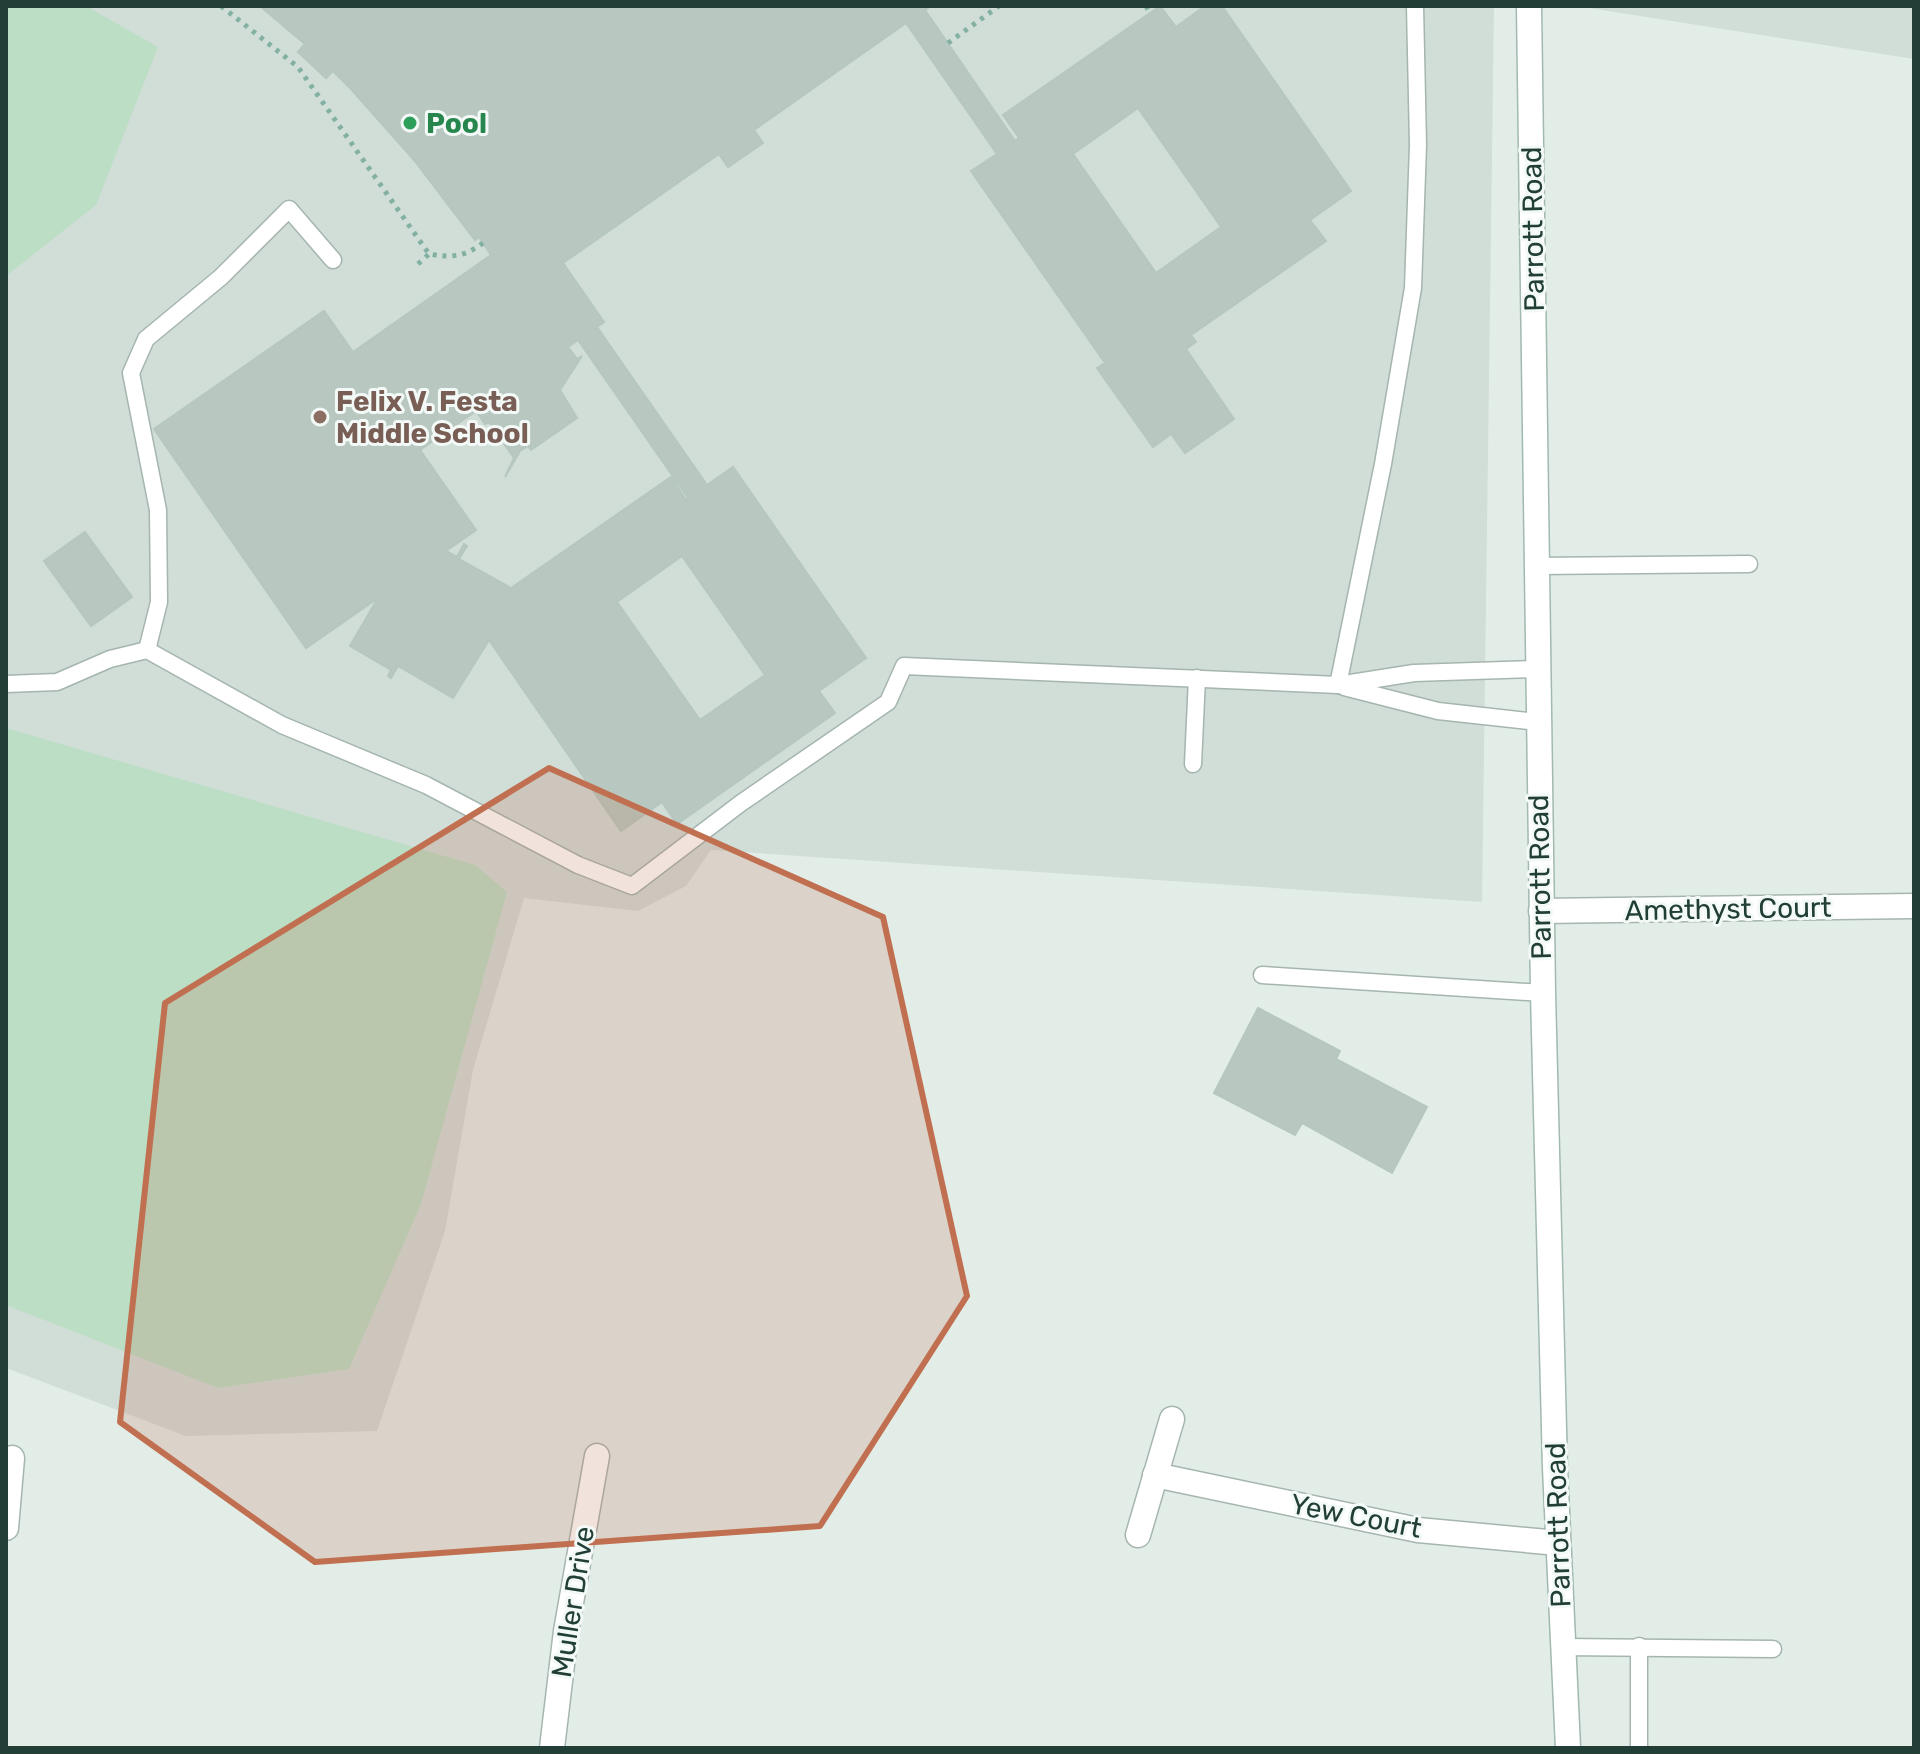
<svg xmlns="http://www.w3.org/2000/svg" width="1920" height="1754" font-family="Rubik,sans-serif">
<rect width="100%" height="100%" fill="#e3ede8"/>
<g fill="#d1ddd7">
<polygon points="6,6 1494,6 1482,902 711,850 686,886 638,911 524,898 473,1070 445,1231 377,1431 186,1436 6,1368"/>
<polygon points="1576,6 1914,6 1914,59"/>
</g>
<g fill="#bbdec5">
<polygon points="6,6 86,6 158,47 96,205 6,276"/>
<polygon points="6,728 475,865 507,892 421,1204 349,1369 218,1388 6,1305"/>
</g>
<g fill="#b8c8c1" stroke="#b5c7bf" stroke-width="2" fill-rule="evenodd">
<path d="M 260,6 L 931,6 L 925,10 L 1015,141 L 1019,138 L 1003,115 L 1160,6 L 1176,27 L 1205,6 L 1222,6 L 1351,191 L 1310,220 L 1326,241 L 1191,335 L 1196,342 L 1186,349 L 1234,419 L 1185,453 L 1171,434 L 1153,447 L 1097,368 L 1105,363 L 971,171 L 997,154 L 906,23 L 754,130 L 763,143 L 728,167 L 719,154 L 563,263 L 604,322 L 597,327 L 707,485 L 733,467 L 866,658 L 819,691 L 835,713 L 677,824 L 662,802 L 621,831 L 489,640 L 453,698 L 398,666 L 391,678 L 388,676 L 391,670 L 350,646 L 378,598 L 306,648 L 154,429 L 324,311 L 353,352 L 491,255 L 479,237 L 475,240 L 414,160 L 351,89 L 333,71 L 326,78 L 298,52 L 305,44 ZM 1138,108 L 1221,227 L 1156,273 L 1073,154 ZM 578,340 L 688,498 L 686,500 L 671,477 L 511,588 L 459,559 L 467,546 L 464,544 L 457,557 L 446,551 L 476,530 L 420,450 L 476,411 L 485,424 L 489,422 L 514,458 L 505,477 L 520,451 L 528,446 L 531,450 L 577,418 L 560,390 L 582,356 L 577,359 L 568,347 ZM 682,556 L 765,675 L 700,720 L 617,602 Z"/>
<polygon points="85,532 132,597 91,626 44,561"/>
<polygon points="1258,1008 1340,1051 1336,1059 1427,1107 1392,1173 1302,1123 1295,1135 1214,1093"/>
</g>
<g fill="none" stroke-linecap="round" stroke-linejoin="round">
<defs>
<g id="lane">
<polyline points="1537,566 1749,564"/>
<polyline points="147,650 159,602 158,510 131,373 146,339 221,277 289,209 333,260"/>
<polyline points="6,684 57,682 110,659 147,650 282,725 426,785 578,865 632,886 741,803 888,702 904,666 1338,685 1414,673 1537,669"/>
<polyline points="1338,685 1383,464 1413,288 1418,145 1415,6"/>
<polyline points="1344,687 1438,711 1537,722"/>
<polyline points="1193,764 1197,678"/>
<polyline points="1262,975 1543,993"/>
<polyline points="1563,1647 1773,1649"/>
<polyline points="1639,1748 1639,1646"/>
</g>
<g id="street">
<polyline points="1541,911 1914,906"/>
<polyline points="1155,1475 1418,1530 1558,1543"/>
<polyline points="6,1528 12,1458"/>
<polyline points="1138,1535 1172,1419"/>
<polyline points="552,1748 566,1631 597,1456"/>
</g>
<polyline id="secondary" points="1529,6 1543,993 1555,1468 1568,1748"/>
</defs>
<use href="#lane" stroke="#a5b5af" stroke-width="19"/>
<use href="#street" stroke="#a5b5af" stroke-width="27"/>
<use href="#secondary" stroke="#a1b9b0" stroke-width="27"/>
<g stroke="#82b1a3" stroke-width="5" stroke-dasharray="4 6" stroke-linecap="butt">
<path d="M 221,6 L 298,67 L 429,254 C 451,258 464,257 483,243"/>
<polyline points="1146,6 1150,13"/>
<polyline points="948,43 999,6"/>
<polyline points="418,264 429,254"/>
</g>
<use href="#lane" stroke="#fff" stroke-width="16"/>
<use href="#street" stroke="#fff" stroke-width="24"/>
<use href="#secondary" stroke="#fff" stroke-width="24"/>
</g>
<path fill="#c07050" fill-opacity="0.2" stroke="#c07050" stroke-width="6" stroke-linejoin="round" d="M 549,768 L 883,917 L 967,1296 L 820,1526 L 315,1562 L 120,1422 L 165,1003 Z"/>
<circle fill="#2e9e5b" stroke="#f3f9f6" stroke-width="3" cx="410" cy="123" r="8"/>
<circle fill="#8d6e63" stroke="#f3f9f6" stroke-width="3" cx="320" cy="417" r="8"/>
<g text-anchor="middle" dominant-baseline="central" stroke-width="6" stroke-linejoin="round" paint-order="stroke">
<g font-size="28" font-weight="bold" fill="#27864d" stroke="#f3f9f6" text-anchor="start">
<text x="426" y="123">Pool</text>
</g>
<g font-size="28" fill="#223f37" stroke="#f3f9f6">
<text transform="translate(1533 229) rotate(-91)">Parrott Road</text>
<text transform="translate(1540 877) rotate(-91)">Parrott Road</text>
<text transform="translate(1728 909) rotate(-1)">Amethyst Court</text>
<text transform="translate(1356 1516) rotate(11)">Yew Court</text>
<text transform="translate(1558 1525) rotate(-92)">Parrott Road</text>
<text transform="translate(573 1602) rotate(-81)">Muller Drive</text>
</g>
<g font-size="28" font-weight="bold" fill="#785e54" stroke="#f3f9f6" text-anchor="start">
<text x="336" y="401">Felix V. Festa<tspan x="336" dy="32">Middle School</tspan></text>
</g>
</g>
<rect width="1920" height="1754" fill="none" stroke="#223f37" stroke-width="16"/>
</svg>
